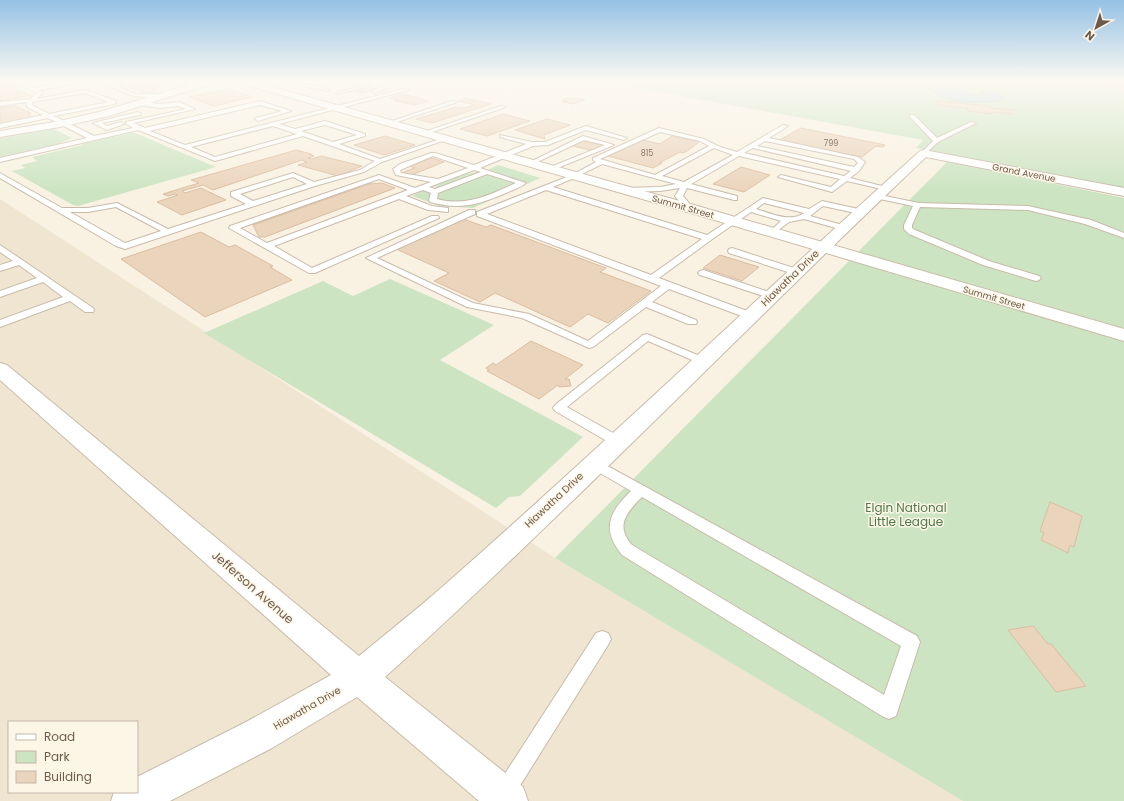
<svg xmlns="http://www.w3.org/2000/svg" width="1124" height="801" font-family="Poppins,sans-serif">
<rect width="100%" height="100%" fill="#f9f2e2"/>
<path fill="#efe5d1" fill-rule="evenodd" d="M 0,199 L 555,558 L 963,801 L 0,801 ZM 9,722 L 137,722 L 137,792 L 9,792 Z"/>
<g fill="#cce4c2">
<polygon points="598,81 1124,81 1124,189 916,148 923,140"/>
<polygon points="54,129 72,138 57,144 0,157 0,138"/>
<polygon points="131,133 135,133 216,167 78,206 73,205 12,171 25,168 21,165 37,161 32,157 83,145 81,144"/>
<polygon points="947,162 1124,198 1124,801 963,801 555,558"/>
<polygon points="498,165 540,178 473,208 440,206 412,196 423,191 426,192 437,188 435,186 462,175 476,172 480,173"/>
<polygon points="390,279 494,325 440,360 583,437 520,496 509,497 496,508 204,333 323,281 353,296"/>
</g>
<path fill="#b9d5e0" stroke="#a0c3d0" d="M 929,89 L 961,89 L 971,95 L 986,95 L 981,92 L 997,93 L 1003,97 L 1003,99 C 989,104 957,103 943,97 C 938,95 934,91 929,89 Z"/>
<g fill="#ebd4bc" stroke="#dcbd9f">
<polygon points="160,81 168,81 148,94 130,87"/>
<polygon points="342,81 360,81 365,82 356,84"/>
<polygon points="417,81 437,81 422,85 412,82"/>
<polygon points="0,82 23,92 32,95 0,101"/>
<polygon points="1109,84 1124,86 1124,90 1105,87"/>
<polygon points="367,87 374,90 360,93 351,90"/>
<polygon points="226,89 252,97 214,106 189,97"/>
<polygon points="403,94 429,101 415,105 395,101 399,100 390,98"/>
<polygon points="466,98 491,104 432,123 416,119 456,107 463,108 475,105 458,101"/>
<polygon points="568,98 576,98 585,100 573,104 563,102 567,101 562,100"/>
<polygon points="936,101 990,106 991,108 1013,110 1013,114 992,112 992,114 967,111 967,108 936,105"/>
<polygon points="15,106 31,113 28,114 35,118 0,125 0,108"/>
<polygon points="503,114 530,121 487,136 460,129"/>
<polygon points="547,119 570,125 544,135 545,139 515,130"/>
<polygon points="801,128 885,145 883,147 876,146 862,157 778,141"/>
<polygon points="385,136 415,145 384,155 354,145"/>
<polygon points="672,136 699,142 687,151 683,153 680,152 659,163 662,163 653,168 608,156 643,140 660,144"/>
<polygon points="581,140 604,146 593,151 570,145"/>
<polygon points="296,150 311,154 310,154 314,156 308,158 312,159 321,156 362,166 338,176 298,165 307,162 302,160 213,190 203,185 182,191 185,193 201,188 226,200 182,215 157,202 178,195 175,194 168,196 163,194 199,183 191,180"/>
<polygon points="432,158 444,162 409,176 401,173 415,168 409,166"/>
<polygon points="741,167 770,175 744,192 713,184"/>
<polygon points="382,183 395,188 265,237 259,237 253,225 369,184"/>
<polygon points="463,219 486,227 491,225 606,268 600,272 651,291 608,323 588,314 570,327 495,293 480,302 434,281 449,273 396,249"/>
<polygon points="201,232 229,247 235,245 273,266 270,267 292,280 205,317 121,259"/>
<polygon points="720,255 759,267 742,281 703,268"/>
<polygon points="531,341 583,365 565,379 569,379 571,386 559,387 558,385 539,399 487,371 489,370 486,368 493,363 496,365"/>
<polygon points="1050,502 1082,516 1074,547 1070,545 1068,553 1041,540 1044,533 1040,531"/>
<polygon points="1033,626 1048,644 1051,644 1086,686 1056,692 1008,630"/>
</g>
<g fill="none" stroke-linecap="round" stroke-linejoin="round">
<defs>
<g id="lane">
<path d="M 10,81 L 16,81 L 34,88 L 76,81 L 88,81 L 97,84 L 122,81 L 97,86 L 83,82 L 39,90 L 43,93 L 36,99 L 85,90 L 116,101 L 116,103 L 114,104 L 54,116 L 94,136 L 133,128 L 126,124 L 126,122 L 186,109 L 178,106 L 160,108 L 138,105 L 137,104 L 140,102 L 160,104 L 179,102 L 195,109 L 134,123 L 145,128 L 260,101 L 291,111 L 258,121 L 255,119 L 256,118 L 282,111 L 260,105 L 150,131 L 185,145 L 407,88 L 409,90 L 279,124 L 295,129 L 325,121 L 365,134 L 365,136 L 339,144 L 380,159 L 443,138 L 448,139 L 382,162 L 364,172 L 315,186 L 125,249 L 116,246 L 0,178 L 0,173 L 62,208 L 88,208 L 117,203 L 168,229 L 246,204 L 231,196 L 231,192 L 293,173 L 314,182 L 360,170 L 375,161 L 303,136 L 215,161 L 138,130 L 0,162 L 0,158 L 87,138 L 48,118 L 0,128 L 0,124 L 43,115 L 27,107 L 26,102 L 0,106 L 0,102 L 30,99 L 37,93 ZM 85,93 L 108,102 L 49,114 L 32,105 L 32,102 ZM 325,125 L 357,135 L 333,142 L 301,131 ZM 273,126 L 297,134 L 215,157 L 191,147 ZM 293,177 L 307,184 L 253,201 L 240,194 ZM 116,207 L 161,231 L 125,243 L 70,212 L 88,212 Z"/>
<polygon points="137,81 146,81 118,87 135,94 159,94 162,96 159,98 134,96 111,87"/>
<polygon points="177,81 186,81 198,84 196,85"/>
<polygon points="288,81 311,85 330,90 328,91 287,83"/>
<polygon points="369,84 385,89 374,93 372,91 378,89 369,86 338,94 336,93"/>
<polygon points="452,101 457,102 391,124 386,123"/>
<polygon points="501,106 506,107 426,134 421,133"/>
<polygon points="138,112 141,114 140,115 102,123 107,126 121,122 124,124 107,130 93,123"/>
<polygon points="910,115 914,115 937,138 971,122 976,123 938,142 924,155 921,153 933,141 910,117"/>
<path d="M 783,125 L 788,126 L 769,138 L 858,157 L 865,162 L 859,171 L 850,178 L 890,188 L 886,190 L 847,181 L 832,192 L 778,177 L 781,175 L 831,187 L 840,179 L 739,156 L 691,184 L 737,196 L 737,200 L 734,200 L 687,188 L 683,196 L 693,208 L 689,210 L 686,210 L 675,196 L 680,188 L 660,191 L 624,192 L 620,190 L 624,188 L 660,187 L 676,184 L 602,164 L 576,177 L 553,187 L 707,235 L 763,198 L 809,209 L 822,201 L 863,210 L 863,214 L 860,214 L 823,206 L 810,216 L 846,226 L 846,230 L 843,230 L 804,219 L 789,222 L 772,235 L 768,233 L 781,221 L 751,212 L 711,240 L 659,278 L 755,314 L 756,316 L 755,318 L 747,318 L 669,289 L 652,302 L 696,320 L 697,322 L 696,324 L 688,324 L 646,307 L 593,347 L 589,348 L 522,318 L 467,307 L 366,258 L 469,210 L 475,210 L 475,214 L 377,258 L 473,303 L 529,314 L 588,341 L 661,286 L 477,216 L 477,212 L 572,175 L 596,162 L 593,160 L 593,158 L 659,128 L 704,139 L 720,147 L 737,152 ZM 660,132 L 700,141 L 709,146 L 655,175 L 600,159 ZM 765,141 L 854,159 L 858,163 L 854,167 L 757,146 ZM 714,148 L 733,155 L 684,182 L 662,176 ZM 753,148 L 851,171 L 844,176 L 744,153 ZM 546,190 L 702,239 L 651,275 L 487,214 ZM 764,203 L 804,213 C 791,223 770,213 756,209 Z"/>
<path d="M 586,126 L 627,138 L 624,140 L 586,130 L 548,145 L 533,146 L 480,168 L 526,183 C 520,188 512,190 506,193 C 478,205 460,210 430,202 L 429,200 L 431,193 L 423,190 L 406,196 L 432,206 L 448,208 L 448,212 L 428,210 L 399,199 L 274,246 L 312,268 L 432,216 L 438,216 L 439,218 L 315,273 L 309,273 L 229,228 L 230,226 L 379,175 L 415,188 L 431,182 L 396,175 L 393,169 L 400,164 L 431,153 L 435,153 L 474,165 L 526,144 L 500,137 L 500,135 L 532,142 L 545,142 ZM 433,156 L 468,168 L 438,179 L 401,173 L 400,170 ZM 474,170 L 481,172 L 435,189 L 429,187 ZM 487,174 L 516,183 C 489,195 466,207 437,199 L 438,193 ZM 379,179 L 408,190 L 267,243 L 240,228 Z"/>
<polygon points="583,136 614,145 550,171 547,169 548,168 605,145 584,140 533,164 528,163"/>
<polygon points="875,194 919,203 1028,206 1091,220 1124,233 1124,238 1085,224 1028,210 920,207 912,225 912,228 915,230 989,261 1039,276 1041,278 1039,280 1036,281 983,265 909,234 904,229 904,225 913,206 875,198"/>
<polygon points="0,245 93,308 94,310 93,312 85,312 70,301 0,327 0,320 63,297 43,282 0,297 0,291 37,278 19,265 0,271 0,265 13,261 0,252"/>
<polygon points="732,248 800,270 802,272 800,274 794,274 729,253 728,251 729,249"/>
<polygon points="703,270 775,294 777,296 772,299 700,275 698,273 700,271"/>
<polygon points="647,334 707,359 709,361 703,364 699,363 648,341 567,407 622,438 623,441 622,444 617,445 612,444 555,411 553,408 555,405 643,335"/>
<path d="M 593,458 L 917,636 L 920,642 L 896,716 L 889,719 L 882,716 L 622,555 C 601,529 609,512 631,491 L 588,466 L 586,463 L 588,460 ZM 642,497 L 901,646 L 884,695 L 632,545 C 615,526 626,513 642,497 Z"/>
<polygon points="602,631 608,633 611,639 608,645 511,800 497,800 493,793 497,786 596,633"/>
</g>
<g id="street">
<polygon points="200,81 214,81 213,83 109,116 60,127 0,137 0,131 60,121 103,111"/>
<path d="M 924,150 L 1124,188 L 1124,196 L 926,157 C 744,329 571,509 385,677 L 523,787 L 528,801 L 479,801 L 357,697 L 272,748 L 170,801 L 111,801 L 114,792 L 137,792 L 137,777 L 246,722 L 331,675 L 0,380 L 0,363 L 7,365 L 359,656 C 389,631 420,607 449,581 C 609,440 762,293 920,151 Z"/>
</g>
<polygon id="secondary" points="238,81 251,81 694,205 1124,329 1124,341 684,211 239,83"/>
</defs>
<use href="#lane" stroke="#c8bbaa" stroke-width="2"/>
<use href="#street" stroke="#c8bbaa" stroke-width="2"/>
<use href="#secondary" stroke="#cbbca8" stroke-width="2"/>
<use href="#lane" fill="#fff" fill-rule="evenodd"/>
<use href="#street" fill="#fff" fill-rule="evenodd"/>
<use href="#secondary" fill="#fff" fill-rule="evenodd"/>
</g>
<linearGradient id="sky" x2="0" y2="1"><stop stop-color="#95c1e5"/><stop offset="0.42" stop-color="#fcf9f2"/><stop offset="1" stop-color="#fcf9f2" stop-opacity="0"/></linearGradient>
<rect width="1124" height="193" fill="url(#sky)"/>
<g text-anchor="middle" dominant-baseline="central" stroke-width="3" stroke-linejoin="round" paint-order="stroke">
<g font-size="8" fill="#8c7967">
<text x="831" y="143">799</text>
<text x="647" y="153">815</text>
</g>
<g font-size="9" fill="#6d5b4b" stroke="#fcf6e7">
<text transform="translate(1024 173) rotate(11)">Grand Avenue</text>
<text transform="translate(683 207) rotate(16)">Summit Street</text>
<text transform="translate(994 298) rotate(16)">Summit Street</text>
</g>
<g font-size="10" fill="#6d5b4b" stroke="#fcf6e7">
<text transform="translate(790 278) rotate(-44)">Hiawatha Drive</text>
<text transform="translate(554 500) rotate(-43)">Hiawatha Drive</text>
<text transform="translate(307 708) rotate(-30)">Hiawatha Drive</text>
</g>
<g font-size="12" fill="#517848" stroke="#fcf6e7">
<text x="906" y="507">Elgin National<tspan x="906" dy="14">Little League</tspan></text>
</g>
<g font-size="12" fill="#6d5b4b" stroke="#fcf6e7">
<text transform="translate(253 587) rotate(41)">Jefferson Avenue</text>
</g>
</g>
<rect x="8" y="721" width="130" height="72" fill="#fcf6e7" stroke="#c3b8a9"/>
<rect x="16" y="734" width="20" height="6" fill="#ffffff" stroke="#c3b8a9"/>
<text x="44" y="741" font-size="12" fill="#6d5b4b">Road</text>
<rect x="16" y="751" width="20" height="12" fill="#cce4c2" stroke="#c3b8a9"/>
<text x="44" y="761" font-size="12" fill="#6d5b4b">Park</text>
<rect x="16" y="771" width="20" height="12" fill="#ebd4bc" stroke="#c3b8a9"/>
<text x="44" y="781" font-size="12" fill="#6d5b4b">Building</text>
<g transform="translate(1096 28) rotate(219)" stroke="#fcf6e7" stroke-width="3" paint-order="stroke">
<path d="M0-3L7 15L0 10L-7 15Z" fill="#6d5b4b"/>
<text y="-6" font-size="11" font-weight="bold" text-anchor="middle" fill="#6d5b4b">N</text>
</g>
</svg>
